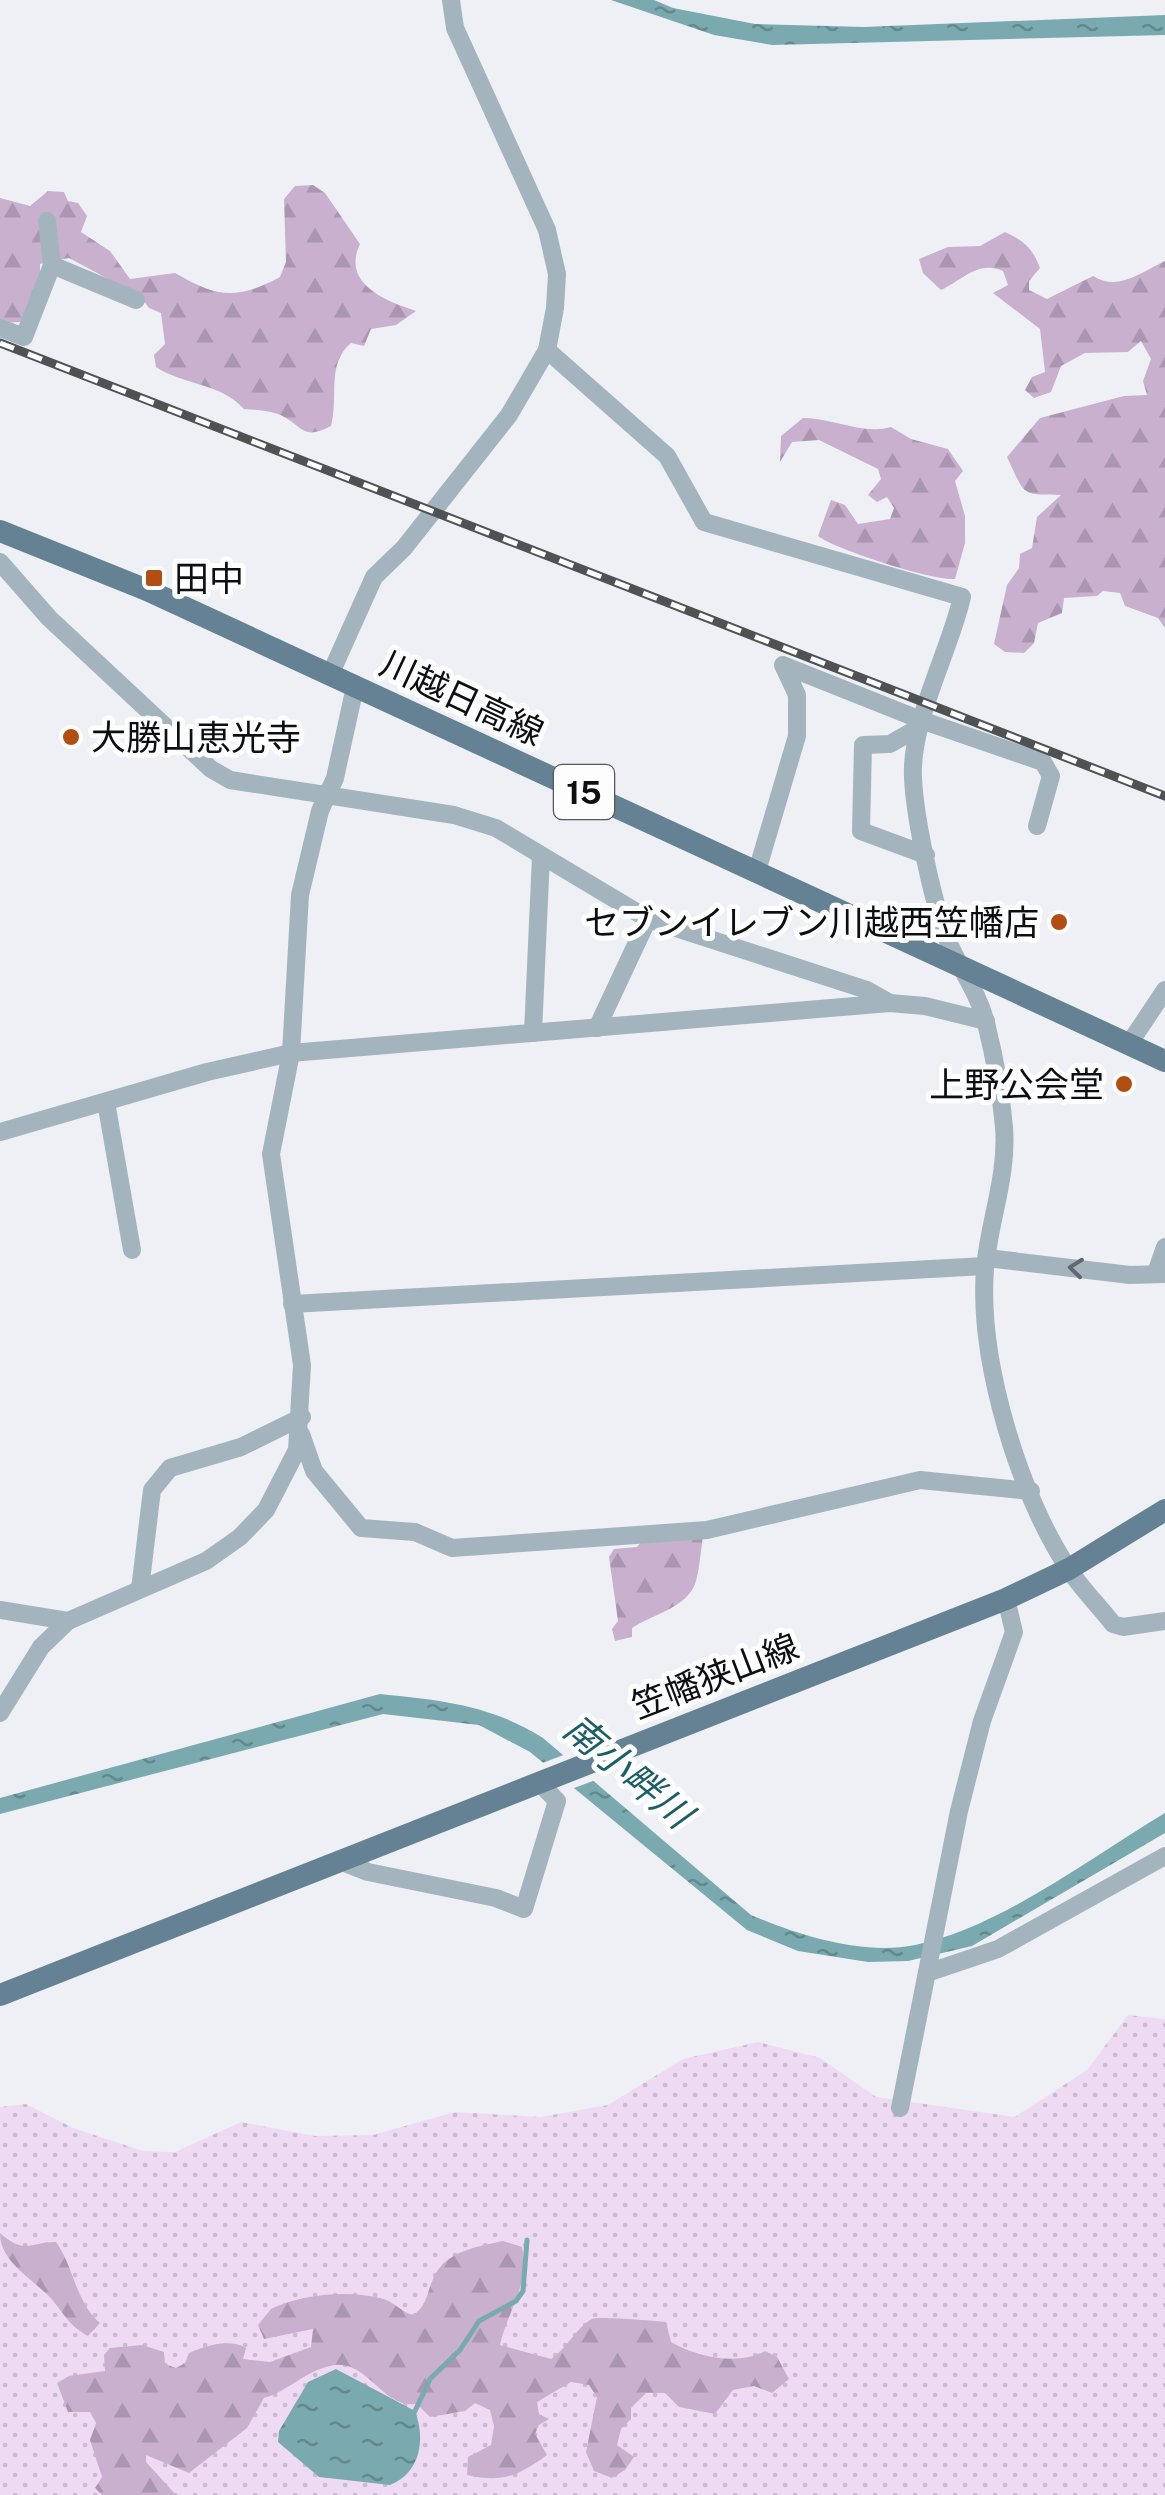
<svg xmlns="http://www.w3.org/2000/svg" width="1165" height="2495" font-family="'Public Sans','Noto Sans JP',sans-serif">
<defs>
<pattern id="grass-dots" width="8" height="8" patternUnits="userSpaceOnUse" patternTransform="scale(2.5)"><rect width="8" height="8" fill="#eedbf3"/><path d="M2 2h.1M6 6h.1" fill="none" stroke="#cbbbcf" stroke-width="1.8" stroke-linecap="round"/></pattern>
<pattern id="forest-firs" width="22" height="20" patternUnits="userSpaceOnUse" patternTransform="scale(2.5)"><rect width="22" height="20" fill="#c9b0cf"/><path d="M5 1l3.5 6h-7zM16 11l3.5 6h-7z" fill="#ab96b1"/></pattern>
<pattern id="water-ripples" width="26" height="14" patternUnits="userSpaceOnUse" patternTransform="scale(2.5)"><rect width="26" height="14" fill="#7aaaaf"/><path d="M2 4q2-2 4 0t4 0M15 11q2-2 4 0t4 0" fill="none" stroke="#62898d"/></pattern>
</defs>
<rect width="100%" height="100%" fill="#eef0f5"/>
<polygon fill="url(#grass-dots)" points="1128,2015 1165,2019 1165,2495 0,2495 0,2107 26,2104 73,2128 143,2151 175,2152 241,2122 315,2136 373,2135 455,2112 541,2117 608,2105 683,2059 758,2042 820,2058 876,2097 1015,2117 1087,2070"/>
<g fill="url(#forest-firs)">
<path d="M 313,185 L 325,193 L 360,244 C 341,284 386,301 416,311 L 396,325 L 371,329 L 364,346 L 351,343 C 326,364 339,396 331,426 C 305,439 305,430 286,418 C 274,410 257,410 244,409 C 221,383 183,385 156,367 L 154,355 L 165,344 L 161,313 L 149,308 L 140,296 L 69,258 L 40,264 L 40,279 L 21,322 L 0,323 L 0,198 L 30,206 L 48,191 L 64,192 L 68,201 L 78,203 L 87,216 L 81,232 L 110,251 L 130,279 L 175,273 C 217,297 235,301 280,277 L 286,262 L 284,199 L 295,186 Z"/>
<path d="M 1005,232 C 1024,241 1032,247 1040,268 L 1029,281 L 1029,290 L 1047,299 L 1093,276 C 1118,292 1141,272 1165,261 L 1165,628 L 1158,618 L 1125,606 L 1120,593 L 1103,591 L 1097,596 L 1064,598 L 1062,613 L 1038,623 L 1034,643 L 1024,653 L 1005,652 L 994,644 L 1007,585 L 1019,568 L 1020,554 L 1032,548 L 1037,517 L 1061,495 C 1020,494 1026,497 1007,457 L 1040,418 L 1124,396 L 1147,395 L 1143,381 L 1151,359 L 1141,341 L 1128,352 L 1085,353 L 1061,366 L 1051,392 L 1034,398 L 1025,390 L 1032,377 L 1045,372 L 1040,329 L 993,293 L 1008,285 L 1003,271 C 978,260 964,279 941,290 L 923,273 L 919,259 L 948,247 L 980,246 Z"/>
<path d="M 803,418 C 832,418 863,435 891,427 L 911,439 L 948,449 L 963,471 L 955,481 L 965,516 L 965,543 L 955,579 C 933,581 834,549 818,536 L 831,500 L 845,505 L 858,524 L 890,519 L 894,508 L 887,497 L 877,502 L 868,495 L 881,479 L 878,469 L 819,440 L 792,442 L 780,462 L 781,436 Z"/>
<path d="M 703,1537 C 701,1548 699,1575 695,1584 C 686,1608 651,1615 632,1628 L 632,1637 L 615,1641 L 612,1629 L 618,1621 L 609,1557 L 614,1549 L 637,1547 L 641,1542 Z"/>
<path d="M 0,2233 C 25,2255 29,2242 56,2242 C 75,2269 75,2301 100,2323 L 88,2336 C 70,2326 66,2317 54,2302 C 36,2280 0,2264 0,2233 Z"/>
<path d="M 503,2241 L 522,2247 C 530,2287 507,2311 500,2345 L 551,2359 C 566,2349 578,2326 592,2319 C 598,2316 654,2321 666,2322 L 671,2342 C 697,2357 738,2366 765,2351 L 777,2357 L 789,2379 L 772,2393 L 754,2386 L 733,2390 L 715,2414 L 679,2407 L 665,2393 L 646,2393 L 631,2408 L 631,2419 L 621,2429 L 617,2445 L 634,2457 L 625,2470 L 612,2478 L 594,2471 L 586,2452 L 597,2397 L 589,2385 L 571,2382 L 537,2402 L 539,2414 L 549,2419 L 539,2425 L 535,2434 L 547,2455 C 518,2476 503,2483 467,2475 L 468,2457 L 491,2445 L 494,2426 L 490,2410 L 475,2403 L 465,2411 L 430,2417 L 417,2404 C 383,2409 368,2361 335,2365 C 307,2369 289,2391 264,2398 L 247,2428 L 189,2473 L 146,2455 L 146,2462 L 176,2495 L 102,2495 L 95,2488 L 102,2477 L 90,2440 L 96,2423 L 90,2412 L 68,2412 L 57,2383 L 69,2376 L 105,2371 L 104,2355 L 110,2348 L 142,2345 L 164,2352 L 165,2364 L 176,2368 L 185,2363 L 189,2353 C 205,2346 230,2338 246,2348 L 243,2359 L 270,2362 L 311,2347 L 313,2329 L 264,2339 L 258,2325 L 271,2309 C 301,2294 347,2290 380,2298 C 395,2301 401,2313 414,2315 C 428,2303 426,2295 433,2279 C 445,2251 476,2247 503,2241 Z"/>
</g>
<g fill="url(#water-ripples)">
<polygon points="611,0 654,0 673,8 755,24 864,27 1165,15 1165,35 772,45 714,35"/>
<path d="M 380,1694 C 440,1700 491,1705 543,1738 L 751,1915 C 798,1935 863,1956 915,1945 C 1000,1928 1091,1857 1165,1813 L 1165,1833 L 972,1946 L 908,1961 L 868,1962 L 798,1951 L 747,1930 L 530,1752 L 479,1725 L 383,1714 L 0,1814 L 0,1798 Z"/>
<path d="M 336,2369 L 415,2411 C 426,2440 420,2473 390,2485 L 319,2477 L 278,2442 L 279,2431 L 308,2382 Z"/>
</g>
<polygon fill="#eef0f5" points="569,1753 598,1779 569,1790 537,1765"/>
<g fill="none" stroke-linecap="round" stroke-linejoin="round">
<polyline stroke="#7aaaaf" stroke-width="5" points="415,2411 430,2379 460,2350 479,2321 516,2301 523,2291 527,2240"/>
<g stroke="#a4b4be" stroke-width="18">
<polyline points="52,265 136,300"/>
<polyline points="0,328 24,337 52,265 47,221"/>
<path d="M 547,350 L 667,456 L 704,522 L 962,597 C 949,653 910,723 913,778 C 915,819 934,911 951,948 C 963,973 979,995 986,1023 C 994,1055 1001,1093 1004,1127 C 1008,1176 989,1221 985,1269 C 978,1360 1019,1496 1070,1571 C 1082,1589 1099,1606 1113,1624 L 1123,1627 L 1165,1621"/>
<polyline points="0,562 49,618 211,769 230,780 454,815 496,828 648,919 867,990 890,1003"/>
<polyline points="330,675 374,577 404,548 509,415 547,350 555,308 557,274 547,230 455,28 451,0"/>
<polyline points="918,728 890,744 863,745 861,831 926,855"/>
<polyline points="757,871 797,736 797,695 783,665 921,720 1043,762 1051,776 1037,826"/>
<polyline points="597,1028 648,919"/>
<polyline points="533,1033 541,856"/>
<polyline points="1129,1044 1165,990"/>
<polyline points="106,1102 132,1250"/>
<polyline points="0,1132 207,1072 291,1053 890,1003 925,1006 986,1021"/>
<polyline points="987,1258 1130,1275 1165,1274"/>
<polyline points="1156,1273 1165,1247"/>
<polyline points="292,1304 985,1266"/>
<polyline points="301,1434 314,1471 361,1528 415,1532 452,1548 707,1530 920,1480 1031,1491"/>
<polyline points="140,1589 152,1490 170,1468 241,1447 302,1417"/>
<polyline points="0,1610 68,1621"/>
<polyline points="0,1713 41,1647 68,1621 206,1561 240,1537 266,1510 297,1450 302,1365 271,1154 291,1053 300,895 320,811 335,778 355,687"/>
<polyline points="340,1861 368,1872 496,1898 524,1909 557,1801 539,1782"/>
<polyline points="927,1973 998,1949 1165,1856"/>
<polyline points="900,2108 959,1811 982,1721 1014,1632 1006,1599"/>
</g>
<g stroke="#648293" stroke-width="22">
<polyline points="0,531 147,590 1165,1061"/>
<polyline points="0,1995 1006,1599 1069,1569 1165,1510"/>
</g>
<defs>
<polyline id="rail" points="0,343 1165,796"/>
</defs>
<use href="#rail" stroke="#4f5153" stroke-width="9"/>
<use href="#rail" stroke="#fdfdfe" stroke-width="5" stroke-dasharray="15" stroke-linecap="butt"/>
</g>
<defs><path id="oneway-chevron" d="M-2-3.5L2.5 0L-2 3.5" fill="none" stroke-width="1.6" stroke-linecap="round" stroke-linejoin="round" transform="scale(2.5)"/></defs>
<use stroke="#606970" href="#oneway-chevron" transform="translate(1076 1268) rotate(-174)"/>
<g fill="#b14f13" stroke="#fdfdfe" stroke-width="4">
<rect x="144" y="568" width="20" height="20" rx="5"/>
<circle cx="71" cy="737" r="10"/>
<circle cx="1059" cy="922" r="10"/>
<circle cx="1124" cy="1084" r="10"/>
</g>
<g text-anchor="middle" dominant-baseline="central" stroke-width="10" stroke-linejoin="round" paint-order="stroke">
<rect fill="#fdfdfe" stroke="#555657" stroke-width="2.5" x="554" y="765" width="60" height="54" rx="8"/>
<g font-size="32" font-weight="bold" fill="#0d0e10">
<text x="584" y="792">15</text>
</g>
<g font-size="35" fill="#0d0e10" stroke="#fdfdfe" text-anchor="start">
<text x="174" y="578">田中</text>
<text x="91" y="737">大勝山恵光寺</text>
<text x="1039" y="922" text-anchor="end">セブンイレブン川越西笠幡店</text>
<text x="1104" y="1084" text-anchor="end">上野公会堂</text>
</g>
<g font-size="35" fill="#0d0e10" stroke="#fdfdfe">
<text transform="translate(462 698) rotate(25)">川越日高線</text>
<text transform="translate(715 1676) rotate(-21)">笠幡狭山線</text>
</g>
<g font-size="38" font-style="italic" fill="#1c5e65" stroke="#fdfdfe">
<text transform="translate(628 1771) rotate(40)">南小畔川</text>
</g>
</g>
</svg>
